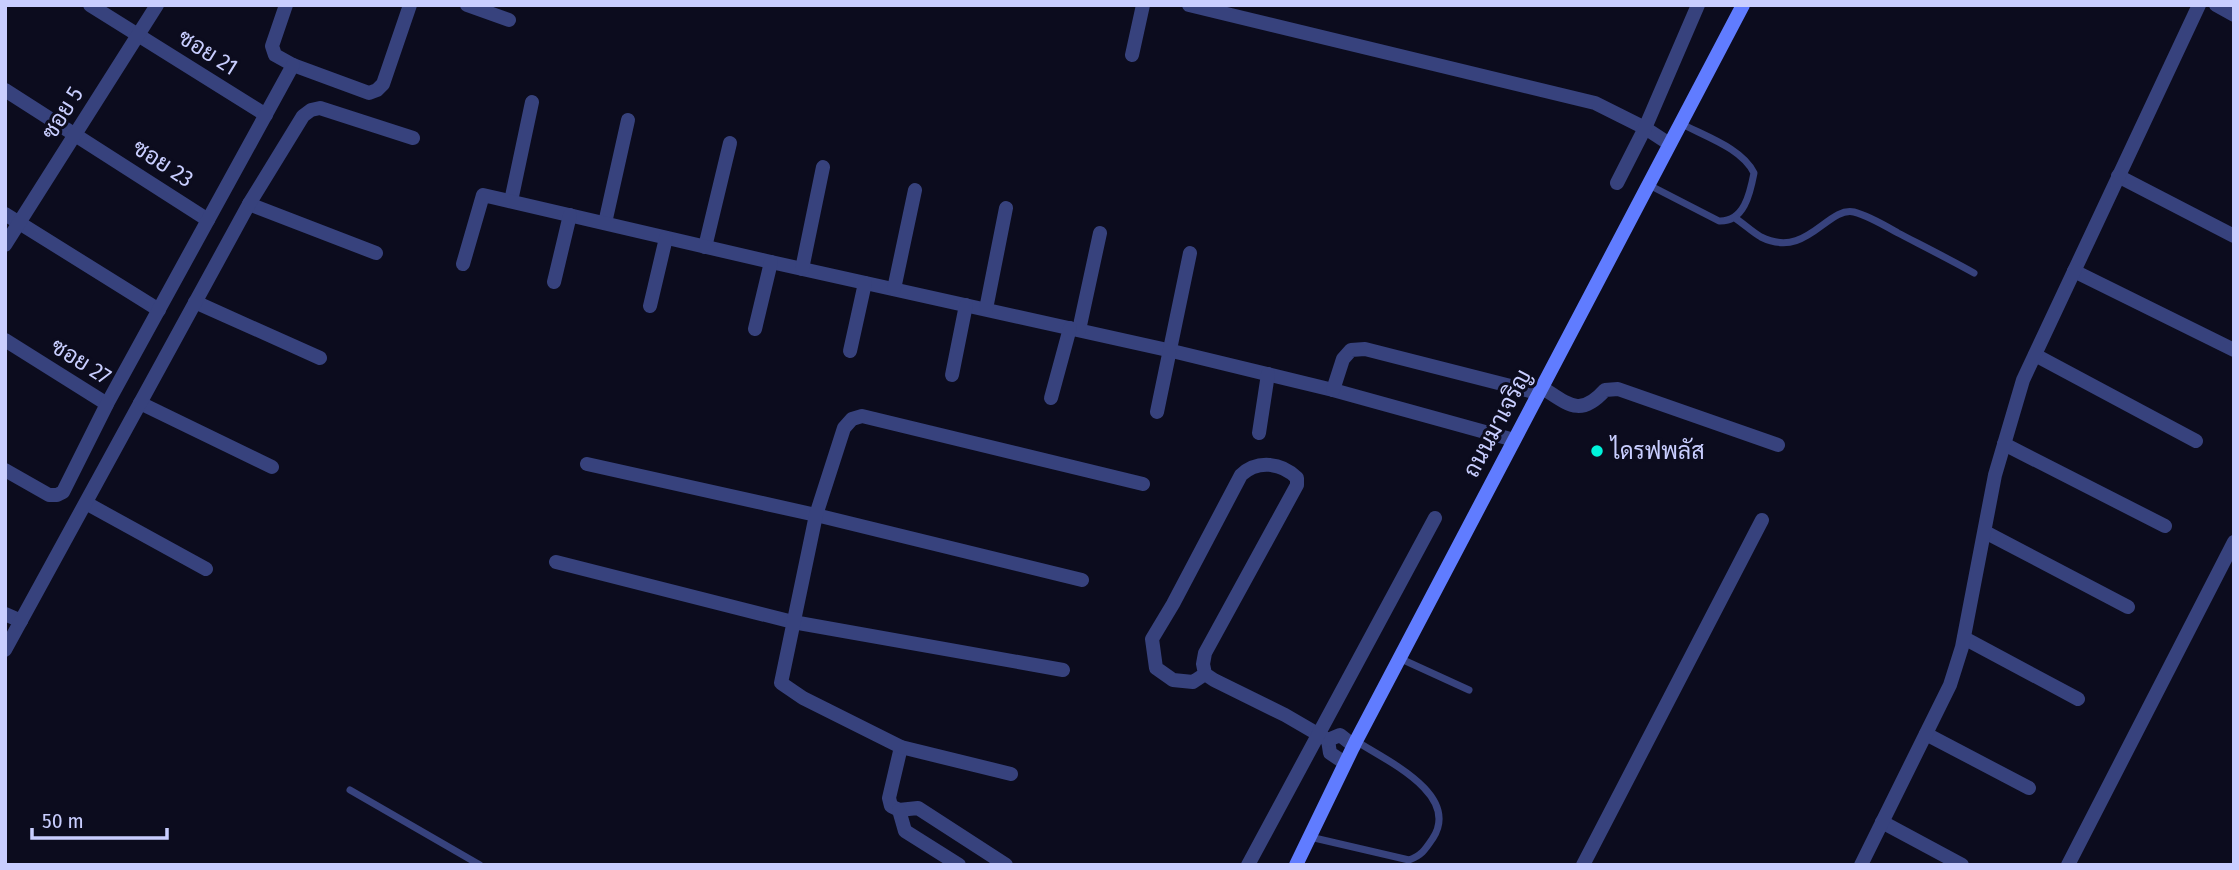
<svg xmlns="http://www.w3.org/2000/svg" width="2239" height="870" font-family="'Fira Sans Condensed',Sarabun,sans-serif">
<rect width="100%" height="100%" fill="#0c0c1e"/>
<g fill="none" stroke-linecap="round" stroke-linejoin="round">
<g stroke="#37427d" stroke-width="7">
<path d="M 1649,185 L 1719,221 C 1744,222 1750,194 1754,173 C 1742,148 1704,136 1680,123"/>
<path d="M 1735,218 C 1744,224 1752,232 1761,237 C 1807,260 1827,206 1854,212 C 1869,216 1884,225 1898,233 C 1923,246 1949,259 1974,273"/>
<polyline points="1399,658 1469,690"/>
<polyline points="350,790 480,865"/>
<path d="M 1310,837 L 1409,860 C 1422,855 1425,850 1433,838 C 1461,794 1385,760 1356,741"/>
</g>
<g stroke="#37427d" stroke-width="14">
<polyline points="90,5 266,115"/>
<polyline points="286,5 272,46 275,55 293,65 369,93 377,90 383,84 410,5"/>
<polyline points="467,5 509,20"/>
<polyline points="1189,5 1595,103 1645,128 1668,143"/>
<polyline points="2216,5 2234,15"/>
<polyline points="1132,55 1143,5"/>
<polyline points="5,90 208,220"/>
<polyline points="2118,176 2234,236"/>
<polyline points="1617,183 1645,128 1698,5"/>
<polyline points="511,201 532,102"/>
<polyline points="249,204 376,253"/>
<polyline points="5,214 159,310"/>
<polyline points="605,223 628,120"/>
<polyline points="5,245 157,5"/>
<polyline points="705,247 730,143"/>
<polyline points="463,264 483,195 771,262 1172,351 1333,390 1514,440"/>
<polyline points="802,269 823,167"/>
<polyline points="2074,271 2234,350"/>
<polyline points="554,282 570,215"/>
<polyline points="894,289 915,190"/>
<polyline points="195,302 320,358"/>
<polyline points="650,306 666,238"/>
<polyline points="986,309 1006,208"/>
<polyline points="755,329 771,262"/>
<polyline points="1079,330 1100,233"/>
<polyline points="5,340 107,404"/>
<polyline points="850,351 865,283"/>
<polyline points="2035,355 2196,441"/>
<polyline points="952,375 966,305"/>
<path d="M 1541,387 C 1568,404 1580,418 1605,390 L 1618,389 L 1778,445"/>
<polyline points="1333,390 1343,359 1351,350 1365,349 1538,393"/>
<polyline points="1051,398 1070,328"/>
<polyline points="140,403 272,467"/>
<polyline points="1157,412 1190,253"/>
<polyline points="1259,433 1268,374"/>
<polyline points="2004,444 2165,526"/>
<polyline points="587,464 816,515 1082,580"/>
<polyline points="5,470 49,495 57,495 63,492 107,404 293,65"/>
<polyline points="86,503 206,569"/>
<polyline points="1985,532 2128,607"/>
<polyline points="556,562 793,622 1063,670"/>
<polyline points="5,614 21,621"/>
<polyline points="1964,638 2078,699"/>
<polyline points="5,650 249,204 303,116 311,110 320,108 413,138"/>
<path d="M 1205,674 L 1193,682 L 1173,680 L 1156,668 L 1152,639 L 1173,604 L 1241,475 C 1257,460 1281,462 1297,478 L 1297,485 L 1205,653 L 1203,664 L 1205,674 L 1214,680 L 1285,715 L 1328,740"/>
<polyline points="1926,734 2029,788"/>
<polyline points="1328,740 1330,753 1345,763"/>
<polyline points="1328,740 1340,735 1354,746"/>
<polyline points="901,747 889,798 891,806 899,810 918,808 1006,865"/>
<polyline points="1011,774 901,747 803,698 781,683 816,515 844,428 852,419 862,416 1143,484"/>
<polyline points="899,810 905,831 959,865"/>
<polyline points="1882,822 1962,865"/>
<polyline points="1248,865 1435,518"/>
<polyline points="1583,865 1762,520"/>
<polyline points="1861,865 1950,685 1962,647 1995,475 2023,380 2199,5"/>
<polyline points="2068,865 2234,542"/>
</g>
<polyline stroke="#607cff" stroke-width="14" points="1296,865 1356,741 1743,5"/>
</g>
<circle fill="#00f3db" stroke="#0c0c1e" stroke-width="2.5" cx="1597" cy="451" r="7"/>
<g text-anchor="middle" dominant-baseline="central" stroke-width="6" stroke-linejoin="round" paint-order="stroke">
<g font-size="23" fill="#c9ceff" stroke="#0c0c1e">
<text transform="translate(208 52) rotate(32)">ซอย 21</text>
<text transform="translate(62 113) rotate(-58)">ซอย 5</text>
<text transform="translate(163 163) rotate(33)">ซอย 23</text>
<text transform="translate(81 361) rotate(32)">ซอย 27</text>
<text transform="translate(1497 423) rotate(-62)">ถนนมาเจริญ</text>
</g>
<g font-size="23" fill="#c9ceff" stroke="#0c0c1e" text-anchor="start">
<text x="1611" y="451">ไดรฟพลัส</text>
</g>
</g>
<rect width="2239" height="870" fill="none" stroke="#c9ceff" stroke-width="14"/>
<path d="M32 828v10h135v-10" fill="none" stroke="#c9ceff" stroke-width="3.5"/>
<text x="42" y="828" font-size="21" fill="#c9ceff" stroke="#0c0c1e" stroke-width="5" paint-order="stroke">50 m</text>
</svg>
